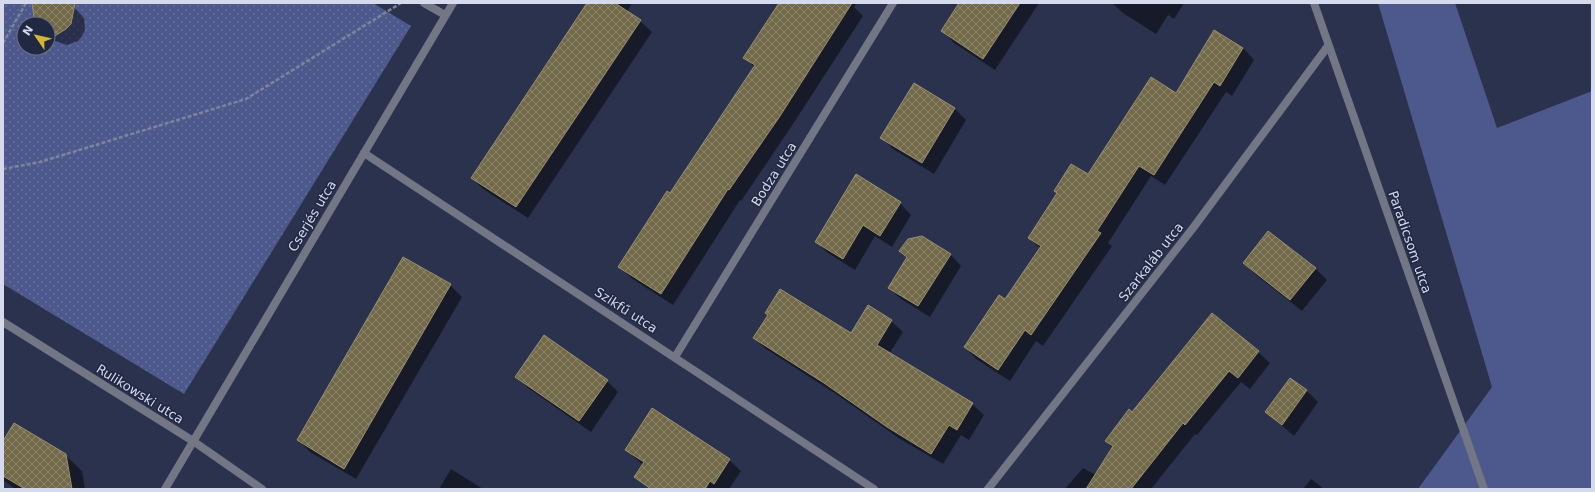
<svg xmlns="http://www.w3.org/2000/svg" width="1595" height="492" font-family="'DejaVu Sans',sans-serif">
<defs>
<pattern id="park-dots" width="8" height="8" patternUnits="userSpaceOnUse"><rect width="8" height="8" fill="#4d598c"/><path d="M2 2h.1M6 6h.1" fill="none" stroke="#66709c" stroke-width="1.8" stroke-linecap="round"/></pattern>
<pattern id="building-cross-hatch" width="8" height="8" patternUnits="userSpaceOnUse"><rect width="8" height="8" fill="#726948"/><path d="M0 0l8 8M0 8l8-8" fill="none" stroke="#8c856b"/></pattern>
</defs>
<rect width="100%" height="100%" fill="#2b324d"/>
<polygon fill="#4d598c" points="1378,3 1455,3 1497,128 1592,91 1592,489 1418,489 1492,387"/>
<path fill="url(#park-dots)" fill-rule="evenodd" d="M 3,3 L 373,3 L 411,26 L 184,394 L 3,284 ZM 24,24 L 48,24 L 48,48 L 24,48 Z"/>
<g fill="#0007">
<polygon points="38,3 70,3 84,18 85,30 82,36 78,41 67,45 55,41 48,35 48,24 39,24"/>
<polygon points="588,3 632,3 627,12 640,21 652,32 528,218 483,189 472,178"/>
<polygon points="780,3 857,3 854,7 863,16 791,127 741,201 740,200 673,305 631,278 620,267 671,194 754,67 745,57"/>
<polygon points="961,3 1039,3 995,70 954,43 943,31"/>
<polygon points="1112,3 1184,3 1174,19 1168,15 1156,34 1123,13"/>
<polygon points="1243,48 1254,60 1232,96 1226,92 1165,185 1151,176 1108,243 1112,246 1043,346 1036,341 1010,381 976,359 965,347 1006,301 1040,248 1029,238 1088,176 1176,95"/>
<polygon points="914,85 955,109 966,120 934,174 893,149 882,138"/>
<polygon points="900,203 911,215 892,247 875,236 855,270 828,253 816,242"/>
<polygon points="901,251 950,254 961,266 930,317 901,299 889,288 908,258"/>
<polygon points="1244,263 1315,268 1327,280 1302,311 1256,275"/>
<polygon points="450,285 462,297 356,479 310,452 298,440"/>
<polygon points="891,321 903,332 889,354 972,404 984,415 969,440 961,435 943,464 900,439 836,394 766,349 754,338 851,334"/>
<polygon points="1258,352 1270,363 1250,389 1241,382 1197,435 1195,434 1151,489 1065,489 1083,468 1096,475 1113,448 1106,441 1132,413"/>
<polygon points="516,376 607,381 618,392 591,432 528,388"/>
<polygon points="1290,379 1307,391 1318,402 1294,436 1266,412"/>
<polygon points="3,443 65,455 82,471 85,489 13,489 14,488 3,480"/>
<polygon points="626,450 729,460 741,471 729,489 653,489 643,465"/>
<polygon points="451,469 483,489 484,489 439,489"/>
<polygon points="1311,479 1324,489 1303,489"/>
</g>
<g fill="url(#building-cross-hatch)" stroke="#99906d">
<polygon points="32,3 75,3 71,24 66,29 48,40 48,24 35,24"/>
<polygon points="587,3 615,3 641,20 516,207 471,178"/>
<polygon points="779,3 852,3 780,116 729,190 728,189 661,294 618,267 667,191 670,193 755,65 743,58"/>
<polygon points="959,3 1020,3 983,59 941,31"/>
<polygon points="1214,30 1243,48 1220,86 1214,82 1154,175 1139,166 1097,231 1101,233 1031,335 1025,330 998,370 964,347 999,295 1005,299 1041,246 1028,238 1057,193 1054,191 1071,164 1088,174 1151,77 1176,93"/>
<polygon points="914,83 955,108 922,163 880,138"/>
<polygon points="856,174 901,202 880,236 863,225 843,259 815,242"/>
<polygon points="1268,231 1316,268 1290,300 1243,263"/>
<polygon points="922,236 951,254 918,306 888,288 907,257 899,251 908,239"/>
<polygon points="403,257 451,284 344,469 297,440"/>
<polygon points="780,289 851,333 868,305 892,320 877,345 973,403 957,430 949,425 931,454 887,427 824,383 753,338 768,315 765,313"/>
<polygon points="1212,313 1259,351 1238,378 1229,371 1185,425 1183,423 1131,489 1086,489 1113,446 1105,441 1129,409 1132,412"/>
<polygon points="544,335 608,380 579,421 515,377"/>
<polygon points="1290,378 1307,390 1282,425 1265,412"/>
<polygon points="652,408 730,459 714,484 710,481 705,489 651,489 634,477 644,462 625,450"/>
<polygon points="14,423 66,454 72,489 25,489 3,476 3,441"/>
</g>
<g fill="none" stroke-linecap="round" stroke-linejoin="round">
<g stroke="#7d839a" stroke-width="2.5" stroke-dasharray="4 2" stroke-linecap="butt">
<polyline points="3,43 26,3"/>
<polyline points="3,169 40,162 246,99 401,3"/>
</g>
<g stroke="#727685" stroke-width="8">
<polyline points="424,3 445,15"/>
<polyline points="1314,3 1484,489"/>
<polyline points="364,153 874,489"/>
<polyline points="3,322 193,441 262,489"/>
<polyline points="675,357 893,3"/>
<polyline points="165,489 453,3"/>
<polyline points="988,489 1193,228 1328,46"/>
</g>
</g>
<g text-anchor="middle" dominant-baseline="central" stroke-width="3" stroke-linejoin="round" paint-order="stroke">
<g font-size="13" fill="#d5daec" stroke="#212842">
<text transform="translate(774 174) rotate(-58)">Bodza utca</text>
<text transform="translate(312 216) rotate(-59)">Cserjés utca</text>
<text transform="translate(1410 242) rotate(71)">Paradicsom utca</text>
<text transform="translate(1151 262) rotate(-52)">Szarkaláb utca</text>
<text transform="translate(626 310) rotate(33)">Szikfű utca</text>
<text transform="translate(140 394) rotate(32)">Rulikowski utca</text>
</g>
</g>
<rect width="1595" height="492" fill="none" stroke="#d5daec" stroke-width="8"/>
<g transform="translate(36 36) rotate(304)"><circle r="19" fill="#212842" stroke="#696f86"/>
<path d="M0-3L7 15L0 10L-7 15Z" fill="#d5b535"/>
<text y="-6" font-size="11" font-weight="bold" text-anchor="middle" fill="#d5daec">N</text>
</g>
</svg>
